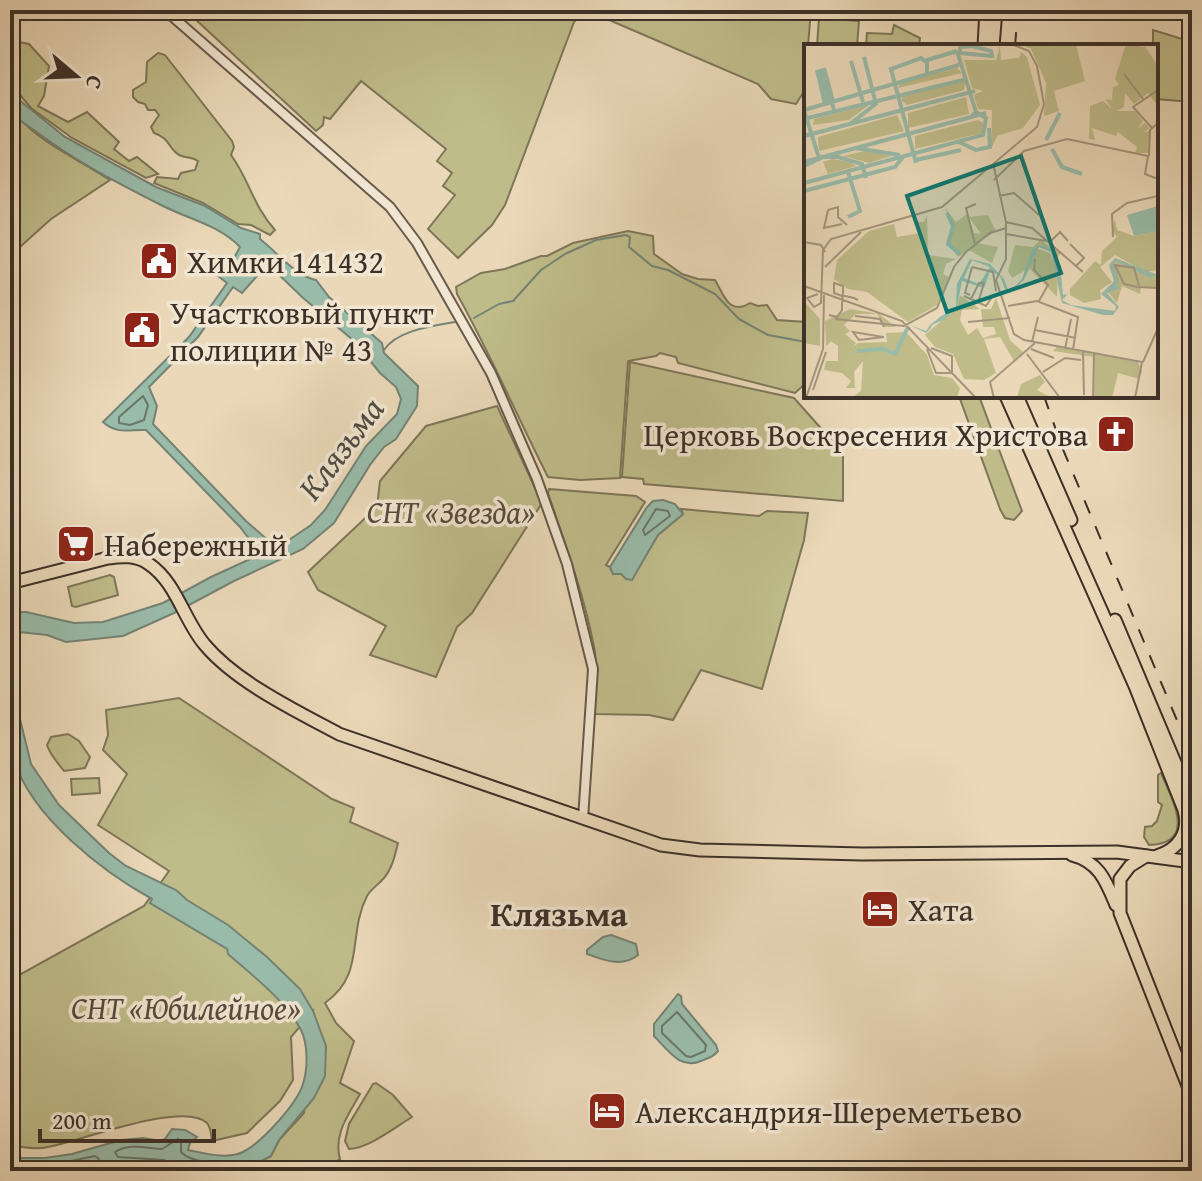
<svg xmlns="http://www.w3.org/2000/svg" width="1202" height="1181" font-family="'Gentium Book Plus',serif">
<rect width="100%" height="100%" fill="#ead8b8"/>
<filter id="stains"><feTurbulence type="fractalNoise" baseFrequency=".0025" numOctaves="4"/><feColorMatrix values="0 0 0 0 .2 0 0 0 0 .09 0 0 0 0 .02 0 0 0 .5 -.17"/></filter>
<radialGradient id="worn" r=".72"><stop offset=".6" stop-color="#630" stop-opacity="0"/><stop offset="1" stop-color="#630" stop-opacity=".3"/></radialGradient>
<g fill="#bfbc8a" stroke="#7e7659" stroke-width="2">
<polygon points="194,10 811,10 808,46 806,46 805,90 796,104 771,99 758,84 586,10 574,22 505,205 492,225 458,258 428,229 455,195 443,186 452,173 437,161 446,149 361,81 330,119 324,117 323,125 316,131 194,18"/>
<polygon points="819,18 859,21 857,46 817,46"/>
<polygon points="894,25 920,38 919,46 866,46 867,33 892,34"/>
<polygon points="1153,30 1192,42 1192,102 1156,99 1156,46 1153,46"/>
<polygon points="13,41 29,44 49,66 44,96 38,106 68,122 87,112 119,142 114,149 129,161 137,157 158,174 146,178 72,138 31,108 20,95 18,59 10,42"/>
<path d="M 158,53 L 165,55 L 232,141 L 234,147 L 231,155 C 249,179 253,206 275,230 L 270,235 L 251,225 L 238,224 L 203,203 L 154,183 L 157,177 L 178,179 L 181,173 L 195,170 L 198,161 C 191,156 187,159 179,155 C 168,148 170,138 154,133 L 151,127 L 159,115 L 155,110 L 148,110 L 145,104 L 138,102 L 133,97 L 133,90 L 146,82 L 147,62 Z"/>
<path d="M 10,106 C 32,140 77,158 110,180 L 51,219 L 10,256 Z"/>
<path d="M 628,231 L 653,236 L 654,254 L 682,274 L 698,279 L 715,280 C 724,295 729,316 750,303 L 758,306 L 767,305 L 777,320 L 806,322 L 806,368 L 804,371 L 806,383 L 795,393 L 678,363 L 676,357 L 660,353 L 656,356 L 628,361 L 620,478 L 580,480 L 548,477 C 517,416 490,353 457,294 L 456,287 L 481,273 L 505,269 L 541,256 L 547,256 L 573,243 Z"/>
<polygon points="630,362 794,398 843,453 843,501 644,484 643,479 622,477"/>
<polygon points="959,396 979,396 1022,511 1014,520 1005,518 1000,509"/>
<polygon points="497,406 542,503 472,613 457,627 436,677 370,655 386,626 318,590 308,572 377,507 380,481 426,426"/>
<path d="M 549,489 L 636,496 L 645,502 L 606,565 L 610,567 L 613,574 L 648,551 L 658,535 L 683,514 L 681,509 L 759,516 L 767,511 L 808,513 L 804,540 L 762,689 L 701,670 L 673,720 L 649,715 L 595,714 C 591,692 599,669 594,647 C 584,594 565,544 548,493 Z"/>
<polygon points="110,575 114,577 118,595 76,607 72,606 68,587"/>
<path d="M 179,698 L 332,799 L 354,808 L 350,822 L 398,843 C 395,855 392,869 384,878 C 379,884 371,889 367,896 C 347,935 366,974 325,1003 L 336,1023 L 354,1041 L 340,1083 L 360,1094 C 349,1114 333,1134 340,1159 L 322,1171 L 223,1171 L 255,1164 L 271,1156 L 279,1140 L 304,1113 L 313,1011 L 291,1037 L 293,1080 L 280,1101 L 247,1133 L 212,1141 C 211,1135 211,1128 207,1123 C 183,1100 79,1142 48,1147 C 36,1150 22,1147 10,1145 L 10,980 L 144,906 L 169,871 L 98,825 L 127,774 L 103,750 L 108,735 L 106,710 Z"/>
<path d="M 68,734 L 79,741 L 90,757 L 85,768 L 64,771 C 58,763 50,755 47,745 L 51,737 Z"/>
<path d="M 1161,773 C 1172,799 1198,844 1149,845 L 1144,837 L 1145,827 L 1152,826 L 1157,821 L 1162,805 L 1158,802 L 1158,775 Z"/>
<polygon points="99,778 100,793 72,795 71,779"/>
<path d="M 376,1083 L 393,1095 L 412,1117 C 394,1128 369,1148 349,1149 L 345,1141 L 349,1124 L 373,1084 Z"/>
</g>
<g fill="#99bba9" stroke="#748375" stroke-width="2" fill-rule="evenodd">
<path d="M 10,48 L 15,59 L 14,80 L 18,99 L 65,137 L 156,187 L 205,206 L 241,228 L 260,234 L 260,239 C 277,252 295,276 316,280 L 329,297 L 382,343 L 384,353 L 418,386 L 417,406 L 396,439 L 384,447 L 370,465 L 334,523 L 303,549 L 234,581 L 174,613 L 123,636 L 66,642 L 47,635 L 10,631 L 10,612 L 26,612 L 74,623 L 103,622 L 163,603 L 211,577 L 257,556 L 250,540 L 240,527 L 146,430 C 130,429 117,435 103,422 L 189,337 L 227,283 L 218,276 L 228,259 L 234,258 L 240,247 C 218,224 187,219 159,204 C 118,183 75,161 38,133 C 29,126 16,120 11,109 C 6,96 10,63 10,48 ZM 261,261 L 270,266 L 302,297 L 354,341 L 380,373 L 396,387 L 401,399 L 397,414 L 366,446 L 325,510 L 311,525 L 277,548 L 246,521 L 153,424 L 157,406 L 149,387 L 198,337 L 233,287 L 242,293 L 257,276 L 254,269 Z"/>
<polygon points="663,500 675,504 683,514 658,535 632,580 626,579 621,574 613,574 610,567 647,507 653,501"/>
<path d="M 10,694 L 20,719 L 31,764 L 59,805 L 109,853 L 126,866 L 176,890 L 187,900 L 228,925 L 267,957 L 300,989 L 313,1011 L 326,1046 L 325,1076 L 314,1098 L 279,1140 L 271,1156 L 255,1164 L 223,1171 L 140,1165 L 114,1165 L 86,1171 L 10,1171 L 10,1158 L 45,1158 L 72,1154 L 121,1140 L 143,1138 L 160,1141 L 165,1139 L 172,1129 L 185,1130 L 197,1137 L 190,1143 L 188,1150 C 204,1153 227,1160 243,1152 C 261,1143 297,1104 303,1084 C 308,1068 308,1044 301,1030 C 285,1000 253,976 228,954 L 227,949 L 150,903 L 152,899 C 103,872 32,817 15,762 C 8,740 10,717 10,694 Z"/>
<path d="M 611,935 L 636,944 L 638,955 C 622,968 604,960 587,954 L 587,950 L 603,937 Z"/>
<path d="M 678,994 L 681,996 L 682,1004 L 716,1045 L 718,1051 C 713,1057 709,1058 701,1061 C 680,1070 668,1050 654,1036 L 654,1024 Z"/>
</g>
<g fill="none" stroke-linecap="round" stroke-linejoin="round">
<g stroke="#6a7668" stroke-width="2">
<polygon points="143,396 148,405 144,420 130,425 119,423 119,417"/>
<polygon points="656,509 668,511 670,516 645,535 643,530"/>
<polygon points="677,1012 706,1045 705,1051 691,1057 686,1056 662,1033 662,1026"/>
<polyline points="10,1166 46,1166 95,1156 99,1159 95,1171"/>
<path d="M 170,1171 L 169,1164 L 164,1160 L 118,1157 L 115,1152 C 129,1143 146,1148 162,1149 L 178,1139 L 181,1142 L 181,1152 C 191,1163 218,1164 232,1163 L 236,1171"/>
</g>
<g stroke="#748375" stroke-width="2">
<polyline points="474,318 499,304 513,301 541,270 565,254 596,240 626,235 630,237 629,247 652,266 668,270 715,294 739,319 768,335 806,342"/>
<path d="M 384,350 C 397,330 433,326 455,322"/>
</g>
<defs>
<polyline id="minor" points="165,10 390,207 417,243 491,373 537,479 567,564 593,669 583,819"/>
<g id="major">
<polyline points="984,46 986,10"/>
<polyline points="993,46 996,10"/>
<path d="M 1006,396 L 1135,686 L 1184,810 C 1190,832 1179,849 1157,856"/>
<polyline points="1017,396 1071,520"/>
<path d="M 10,583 L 108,558 C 123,556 136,555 149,564 C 177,583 184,621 205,645 C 236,682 296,711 339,734 L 661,845 L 700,850 L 862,854 L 1117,852 L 1192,862"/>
<polyline points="1115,620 1192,803"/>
<path d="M 1072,855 C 1099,862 1106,881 1116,905"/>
<polyline points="1146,856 1130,866 1120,879 1120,913 1192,1096"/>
</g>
</defs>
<use href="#minor" stroke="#685a4c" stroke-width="12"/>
<use href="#major" stroke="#3c3028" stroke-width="15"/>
<use href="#minor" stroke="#f1e6d1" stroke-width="8"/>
<use href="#major" stroke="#ead8b8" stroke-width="11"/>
<g stroke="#3c3028" stroke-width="2" stroke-dasharray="14 14" stroke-linecap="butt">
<polyline points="1015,46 1018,10"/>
<polyline points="1044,396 1062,447 1192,756"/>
</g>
</g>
<defs>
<symbol id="civic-square" viewBox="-11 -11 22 22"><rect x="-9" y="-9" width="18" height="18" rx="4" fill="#8f2418" stroke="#f1e6d1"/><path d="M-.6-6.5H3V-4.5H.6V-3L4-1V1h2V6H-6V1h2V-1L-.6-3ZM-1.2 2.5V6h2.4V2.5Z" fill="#fff"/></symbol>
<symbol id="church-square" viewBox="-11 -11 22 22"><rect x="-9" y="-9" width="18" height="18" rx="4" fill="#8f2418" stroke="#f1e6d1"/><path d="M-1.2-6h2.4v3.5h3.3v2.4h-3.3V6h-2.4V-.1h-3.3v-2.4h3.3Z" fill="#fff"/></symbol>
<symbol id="supermarket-square" viewBox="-11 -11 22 22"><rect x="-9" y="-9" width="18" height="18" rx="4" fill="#8f2418" stroke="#f1e6d1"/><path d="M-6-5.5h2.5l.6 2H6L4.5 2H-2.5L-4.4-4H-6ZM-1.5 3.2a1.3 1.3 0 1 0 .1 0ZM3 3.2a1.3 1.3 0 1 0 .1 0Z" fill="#fff"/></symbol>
<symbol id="hotel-square" viewBox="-11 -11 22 22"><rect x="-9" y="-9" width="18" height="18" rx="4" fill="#8f2418" stroke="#f1e6d1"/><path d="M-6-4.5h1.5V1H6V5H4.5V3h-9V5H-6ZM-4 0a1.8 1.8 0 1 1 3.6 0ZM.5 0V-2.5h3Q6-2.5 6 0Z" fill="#fff"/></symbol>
</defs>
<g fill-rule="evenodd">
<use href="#civic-square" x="137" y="239" width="44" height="44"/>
<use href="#civic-square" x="120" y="308" width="44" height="44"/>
<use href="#church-square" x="1094" y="412" width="44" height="44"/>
<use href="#supermarket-square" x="54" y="522" width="44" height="44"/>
<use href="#hotel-square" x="858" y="887" width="44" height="44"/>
<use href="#hotel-square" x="585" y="1089" width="44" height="44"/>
</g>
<g text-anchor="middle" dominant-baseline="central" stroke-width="7" stroke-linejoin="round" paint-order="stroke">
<g font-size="32" fill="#3c3028" stroke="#f1e6d1" text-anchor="start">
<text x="187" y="261">Химки 141432</text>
<text x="170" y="312">Участковый пункт<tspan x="170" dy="37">полиции № 43</tspan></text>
<text x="1088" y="434" text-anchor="end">Церковь Воскресения Христова</text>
<text x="104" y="544">Набережный</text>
<text x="908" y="909">Хата</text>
<text x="635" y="1111">Александрия-Шереметьево</text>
</g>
<g font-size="32" font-style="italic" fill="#564c3c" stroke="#f1e6d1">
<text x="451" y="511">СНТ «Звезда»</text>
<text x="186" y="1007">СНТ «Юбилейное»</text>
</g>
<g font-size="34" font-style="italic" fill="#4f4c42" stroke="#f1e6d1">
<text transform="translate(340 448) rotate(-53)">Клязьма</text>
</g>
<g font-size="34" font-weight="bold" fill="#3c3028" stroke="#f1e6d1">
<text x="559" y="913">Клязьма</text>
</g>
</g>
<g transform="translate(804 44)">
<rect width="354" height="354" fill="#ead8b8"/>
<path d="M 218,0 L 272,1 L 281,37 L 250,47 L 255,67 L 240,72 L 242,39 L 227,5 ZM 322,0 L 341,3 L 354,22 L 354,62 L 344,49 L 330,60 L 321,49 L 320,63 L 313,67 L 331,67 L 339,77 L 333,85 L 341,79 L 345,84 L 340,89 L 346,86 L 345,109 L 331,109 L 333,103 L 314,88 L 312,92 L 288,84 L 291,96 L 285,95 L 286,62 L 299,57 L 308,65 L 301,55 L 308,56 L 309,43 L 315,41 L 311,35 ZM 196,2 L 197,16 L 215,14 L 217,8 L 223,13 L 236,61 L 219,84 L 193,92 L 187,105 L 188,66 L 174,65 L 170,51 L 179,47 L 168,44 L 160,16 L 192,16 ZM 153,24 L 158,29 L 94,44 L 96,39 ZM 155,36 L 161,38 L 160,46 L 103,61 L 98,57 L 98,52 ZM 162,53 L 165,70 L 104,84 L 104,69 ZM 65,61 L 45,76 L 9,81 L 10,75 ZM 93,71 L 100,87 L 15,107 L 14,93 ZM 174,76 L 181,80 L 178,89 L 111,105 L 111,92 ZM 65,106 L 87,112 L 65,119 L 39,112 ZM 28,115 L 46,118 L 52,122 L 24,130 L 19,118 ZM 141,164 L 152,178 L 163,170 L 170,189 L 177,190 L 165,173 L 184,171 L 192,187 L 173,199 L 194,203 L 188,219 L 165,206 L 154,213 L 144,199 L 148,182 ZM 123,171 L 124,211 L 152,215 L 142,220 L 139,230 L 145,233 L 133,261 L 104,278 L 63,248 L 44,245 L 30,235 L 33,216 L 65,187 L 90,180 L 93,193 L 117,189 L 110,178 L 120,178 ZM 311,175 L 313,186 L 330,192 L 354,187 L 354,226 L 342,228 L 311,211 L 296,223 L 308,238 L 296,246 L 297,255 L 280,259 L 266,251 L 266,245 L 291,217 L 297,221 L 298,207 L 313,193 L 308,187 ZM 236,196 L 257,209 L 251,216 L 245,203 L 236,201 L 231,204 L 246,209 L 254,232 L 253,253 L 225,224 L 208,234 L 204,227 L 211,201 L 229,203 ZM 311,217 L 346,234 L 354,231 L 354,243 L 337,244 L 336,250 L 318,242 L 313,259 L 304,248 L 314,238 ZM 156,251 L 176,265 L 158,266 L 156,276 L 164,291 L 173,284 L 179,294 L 192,290 L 190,283 L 179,283 L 177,265 L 187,265 L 192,254 L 206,296 L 220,309 L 210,317 L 196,293 L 180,295 L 192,329 L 180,336 L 160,335 L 149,310 L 131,303 L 121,291 L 153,263 ZM 0,257 L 16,275 L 16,302 L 0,299 ZM 46,265 L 75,270 L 92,283 L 81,283 L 73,270 L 52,270 L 40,281 L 46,287 L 41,290 L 52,299 L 49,303 L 54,299 L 83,298 L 82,289 L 102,288 L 123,311 L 130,331 L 148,334 L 156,344 L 153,354 L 48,354 L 57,347 L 59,317 L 50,328 L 51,344 L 42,344 L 47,337 L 38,329 L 20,326 L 22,317 L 34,317 L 34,302 L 27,297 L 22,302 L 21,277 ZM 253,303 L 334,318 L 338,328 L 335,335 L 314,329 L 308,354 L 289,354 L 290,313 L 249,307 ZM 236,331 L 241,338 L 233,346 L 248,354 L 213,354 L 217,340 Z" fill="#bfbc8a"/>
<path d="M 354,162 L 354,187 L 330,192 L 323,171 ZM 236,201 L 245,203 L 249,208 L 257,230 L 259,251 L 264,250 L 258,256 L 267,261 L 311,267 L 312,262 L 297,250 L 310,237 L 305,221 L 311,214 L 354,231 L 346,234 L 311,217 L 315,239 L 311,240 L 317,244 L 303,249 L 315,263 L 309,271 L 299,271 L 258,259 L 247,208 L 235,203 L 220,236 L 206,249 L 202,248 L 196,232 L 186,227 L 180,244 L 158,237 L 153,262 L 141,275 L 128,281 L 127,284 L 122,289 L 106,281 L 122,287 L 126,281 L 136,273 L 152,263 L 153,240 L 166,215 L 186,220 L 200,235 L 205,248 L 218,235 L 228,206 ZM 168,216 L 186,223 L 175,240 L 160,234 Z" fill="#99bba9" fill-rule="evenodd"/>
<path fill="none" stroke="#99bba9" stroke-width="4" d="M 168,2 L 187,7 L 188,12 L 156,9 L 156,3 ZM 153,7 L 172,68 L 167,73M 60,13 L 72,60M 47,17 L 59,58M 20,24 L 29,57M 16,25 L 25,59M 18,25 L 30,66M 13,26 L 21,60M 123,29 L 123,16 L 153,7M 0,66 L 155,21M 0,66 L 15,114M 0,75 L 163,35M 46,80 L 73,59M 0,92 L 171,47M 242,96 L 256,69M 155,98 L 172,106 L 186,103 L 185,84M 51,104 L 96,111M 248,105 L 258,123 L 278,130M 112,116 L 157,106M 0,118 L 182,69M 112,119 L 87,25 L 117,14 L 122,18M 0,122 L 19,113 L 34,113 L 58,120 L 62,134M 0,139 L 179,91 L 182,74 L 172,68M 0,147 L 91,123 L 99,113M 143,169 L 149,182 L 144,200 L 156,210M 44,173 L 56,167 L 44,128M 53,307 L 79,305 L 91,310 L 104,283"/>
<path fill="none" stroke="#a4957e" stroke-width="2" d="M 320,30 L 339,55M 348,84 L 329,63 L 354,46M 345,112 L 346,86 L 354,79M 189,119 L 202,178 L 202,215 L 192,236 L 210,290 L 220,296 L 338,318 L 331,354M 190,136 L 220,107 L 263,95 L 344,112 L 341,130 L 354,135M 195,152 L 210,149 L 235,171M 24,166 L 20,184 L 38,180M 24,166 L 34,163 L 34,173 L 43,181M 202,178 L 228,184 L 279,228M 202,190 L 242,197M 309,193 L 308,170 L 323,159 L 354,152M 0,198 L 17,201 L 21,208M 246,198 L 256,188 L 264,197M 171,200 L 162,164 L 172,160M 266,200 L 280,214 L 272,222M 231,215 L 230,226 L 244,241 L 235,257M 21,223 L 57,188M 168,223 L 189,228 L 192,247M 0,242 L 98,277 L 172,354M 335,242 L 330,224 L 311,221 L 320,240 L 333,243 L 354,244M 14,250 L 3,254 L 10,263 L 17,259 L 19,206 L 27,195 L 138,163 L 233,83 L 240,60 L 233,22 L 225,7 L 207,0M 166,251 L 161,249 L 168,223M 160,252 L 182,262 L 190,250M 167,255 L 175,239 L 180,239 L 174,259M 204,262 L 233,257 L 274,273 L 269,306M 25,271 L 33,273 L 38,266 L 38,260 L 39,249 L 39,242 L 30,239 L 30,249 L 38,252 L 41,252 L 50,254 L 54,256M 51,272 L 76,275 L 80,283M 31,275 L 100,282 L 133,264 L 150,223 L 162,208 L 186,189 L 202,184M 164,278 L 206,274M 231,286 L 272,294M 49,288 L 79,293 L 80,293 L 55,296 ZM 228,298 L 234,273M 123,305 L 132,329 L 148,329 L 148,312 L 127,304M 227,305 L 250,314M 261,305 L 267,275M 279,308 L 280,351M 223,310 L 256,354M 339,318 L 354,284M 239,328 L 261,314 L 277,316M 9,346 L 22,308M 2,354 L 19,305 L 20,251M 190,354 L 186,338 L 231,299M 289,354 L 290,309"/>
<path fill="#0f766e" fill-opacity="0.15" stroke="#0f766e" stroke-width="4" d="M 217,112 L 257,229 L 143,268 L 103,152 Z"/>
<rect width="354" height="354" fill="none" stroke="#3c3028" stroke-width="4"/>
</g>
<rect width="1202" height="1181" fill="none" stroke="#ead8b8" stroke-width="40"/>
<rect x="12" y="12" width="1178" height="1157" fill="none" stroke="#3c3028" stroke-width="4"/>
<rect x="20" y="20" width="1162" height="1141" fill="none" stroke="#3c3028" stroke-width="2"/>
<g transform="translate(76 76) rotate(109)" stroke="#f1e6d1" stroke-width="6" paint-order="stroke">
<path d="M0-6L14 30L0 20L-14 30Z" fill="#3c3028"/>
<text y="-12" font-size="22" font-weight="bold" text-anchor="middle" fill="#3c3028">С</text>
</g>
<path d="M40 1129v12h174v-12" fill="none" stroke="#3c3028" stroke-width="4"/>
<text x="52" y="1129" font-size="24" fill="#3c3028" stroke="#f1e6d1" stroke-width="6" paint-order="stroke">200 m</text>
<rect width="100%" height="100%" filter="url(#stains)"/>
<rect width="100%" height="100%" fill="url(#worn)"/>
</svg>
